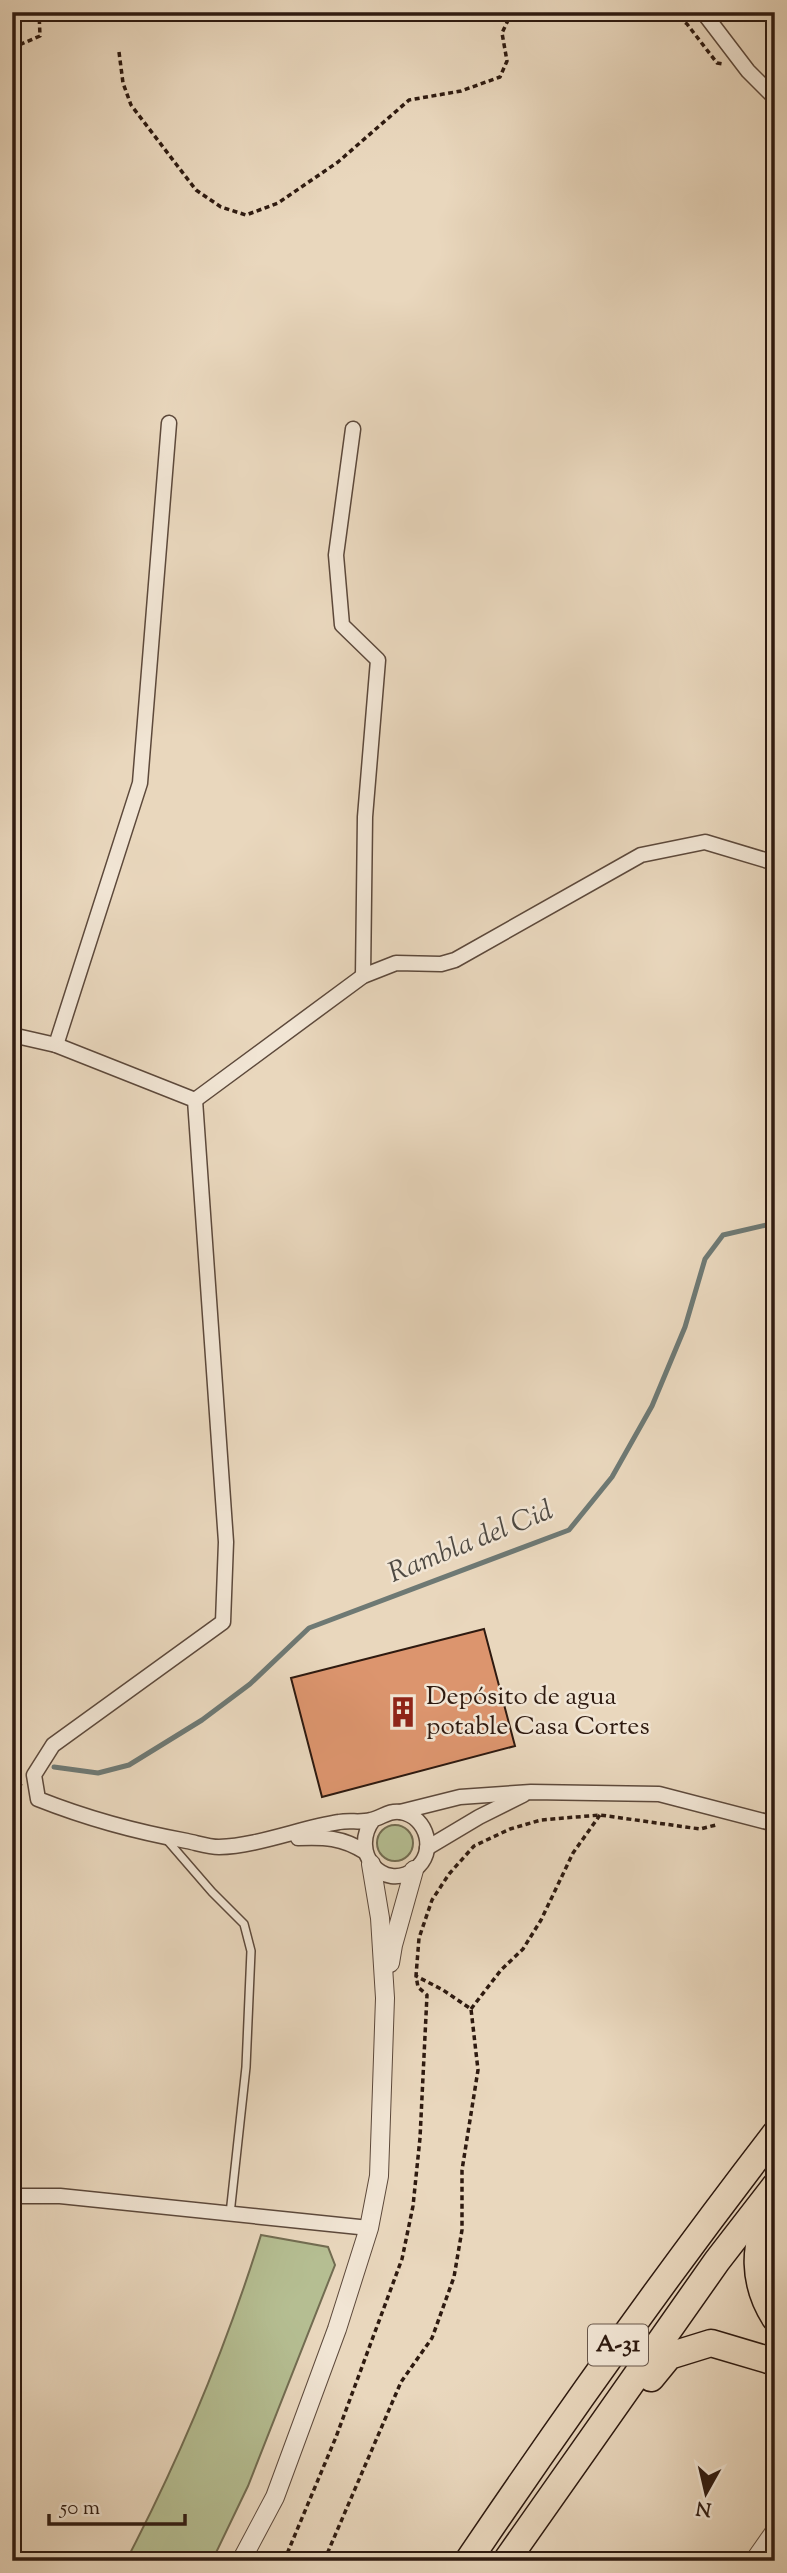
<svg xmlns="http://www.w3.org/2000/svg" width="787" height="2573" font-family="'Sorts Mill Goudy',serif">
<rect width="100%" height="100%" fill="#e9d7bd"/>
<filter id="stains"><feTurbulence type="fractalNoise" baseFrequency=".00286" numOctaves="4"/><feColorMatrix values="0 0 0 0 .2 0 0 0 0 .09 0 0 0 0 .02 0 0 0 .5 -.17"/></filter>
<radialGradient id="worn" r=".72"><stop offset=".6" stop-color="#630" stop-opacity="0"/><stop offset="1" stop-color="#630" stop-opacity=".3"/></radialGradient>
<g fill="#b5be92" stroke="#726c51" stroke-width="2">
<circle cx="395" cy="1843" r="18"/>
<path d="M 261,2235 L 328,2247 L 335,2265 L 248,2486 L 212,2561 L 126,2561 C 181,2456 226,2347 261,2235 Z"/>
</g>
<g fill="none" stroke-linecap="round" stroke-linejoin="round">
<g stroke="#6e7974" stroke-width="5">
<polyline points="12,1755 16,1755"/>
<polyline points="54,1767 98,1773 129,1765 202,1720 250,1684 309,1628 569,1530 612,1477 652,1406 685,1327 705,1259 723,1235 775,1223"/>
</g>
</g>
<polygon fill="#dc956e" stroke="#2e1a10" stroke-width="2" points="484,1629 515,1746 322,1797 291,1678"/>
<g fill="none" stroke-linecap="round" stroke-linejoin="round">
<defs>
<polyline id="service" points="167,1840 212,1892 244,1924 251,1951 246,2067 230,2214"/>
<g id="minor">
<polyline points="703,12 748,71 775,98"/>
<polyline points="353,429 336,555 342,625 378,660 365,817 363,976"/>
<path d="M 12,1035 L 56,1045 L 195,1100 L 226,1542 L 223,1622 L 53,1745 L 34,1775 L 38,1799 C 86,1818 137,1832 187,1841 C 197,1843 209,1847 219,1847 C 257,1846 301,1828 339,1822 C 350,1820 361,1823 371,1820 C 382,1818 388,1810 401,1812 C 428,1817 437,1853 415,1869 C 383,1893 349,1852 373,1820"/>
<polyline points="56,1045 140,783 169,423"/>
<polyline points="195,1100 363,976 396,963 441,964 455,960 641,855 705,842 775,863"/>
<polyline points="400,1812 460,1797 531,1792 659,1794 775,1824"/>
<path d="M 298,1838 C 324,1837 342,1837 365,1852"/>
<polyline points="427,1848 479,1817 523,1795"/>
<polyline points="12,2196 60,2196 369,2228"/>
</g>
<g id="tertiary">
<polyline points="390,1963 393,1945 414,1870"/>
<polyline points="241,2561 275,2497 337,2329 369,2228 379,2176 385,1998 380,1918 371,1864"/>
<polyline points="754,2561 775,2531"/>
</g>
<g id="motorway">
<path d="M 775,2211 C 750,2242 754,2285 775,2318"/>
<polyline points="651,2378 669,2356 711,2343 775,2362"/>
<path d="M 468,2561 C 566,2416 668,2273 775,2134"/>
<polyline points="506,2561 717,2261 775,2186"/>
</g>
</defs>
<use href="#service" stroke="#5d493b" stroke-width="10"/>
<use href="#minor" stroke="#5d493b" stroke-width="17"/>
<use href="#tertiary" stroke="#5d493b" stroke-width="20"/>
<use href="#motorway" stroke="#2e1a10" stroke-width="29"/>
<g stroke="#2e1a10" stroke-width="3.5" stroke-dasharray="5 3.5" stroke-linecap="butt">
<polyline points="672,12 687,24 717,63 723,64"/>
<polyline points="12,48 40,36 39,12"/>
<polyline points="119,52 123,83 131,105 176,164 196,190 221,207 246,215 278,203 338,162 409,100 461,91 500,77 507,61 502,33 512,12"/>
<polyline points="12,1783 22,1786"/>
<polyline points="471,2009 501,1970 523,1949 541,1920 573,1853 600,1815"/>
<polyline points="284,2561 336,2437 402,2259 413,2206 420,2138 427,1995 418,1987 416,1976 419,1938 432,1900 449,1874 474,1846 510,1829 541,1820 600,1815 700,1829 716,1825"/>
<polyline points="324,2561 401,2382 432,2338 454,2277 462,2230 462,2170 478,2070 471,2009 443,1990 416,1976"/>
</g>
<use href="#service" stroke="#f1e5d4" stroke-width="7"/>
<use href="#minor" stroke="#f1e5d4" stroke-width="14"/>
<use href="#tertiary" stroke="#f1e5d4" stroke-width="18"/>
<use href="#motorway" stroke="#e9d7bd" stroke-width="26"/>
</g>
<defs>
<symbol id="building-bare" viewBox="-9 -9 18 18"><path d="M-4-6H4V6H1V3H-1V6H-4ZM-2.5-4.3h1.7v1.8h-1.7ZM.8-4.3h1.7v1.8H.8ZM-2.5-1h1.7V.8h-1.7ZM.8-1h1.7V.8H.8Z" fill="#8f2418" stroke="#f1e5d4" stroke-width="2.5" paint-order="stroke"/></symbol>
</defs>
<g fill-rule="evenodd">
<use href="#building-bare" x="381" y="1690" width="44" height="44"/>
</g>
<g text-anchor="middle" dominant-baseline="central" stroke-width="5" stroke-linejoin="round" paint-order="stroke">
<rect fill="#f1e5d4" stroke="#68574b" stroke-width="2" x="588" y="2324.5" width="60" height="41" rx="5"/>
<g font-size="24" font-weight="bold" fill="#2e1a10">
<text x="618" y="2345">A-31</text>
</g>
<g font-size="26" fill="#2e1a10" stroke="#f1e5d4" text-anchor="start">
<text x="426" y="1697">Depósito de agua<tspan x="426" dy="30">potable Casa Cortes</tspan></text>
</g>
<g font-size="28" font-style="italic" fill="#4e4942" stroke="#f1e5d4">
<text transform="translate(471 1543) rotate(-22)">Rambla del Cid</text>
</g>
</g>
<rect width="787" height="2573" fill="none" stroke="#e9d7bd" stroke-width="42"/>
<rect x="14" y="14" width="759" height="2545" fill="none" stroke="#2e1a10" stroke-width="3.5"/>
<rect x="21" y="21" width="745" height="2531" fill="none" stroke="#2e1a10" stroke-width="2"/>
<g transform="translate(706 2493) rotate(188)" stroke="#f1e5d4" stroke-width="5" paint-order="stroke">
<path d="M0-5L12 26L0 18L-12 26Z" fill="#2e1a10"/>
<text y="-10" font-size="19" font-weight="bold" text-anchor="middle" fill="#2e1a10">N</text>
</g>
<path d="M49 2514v10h136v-10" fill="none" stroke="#2e1a10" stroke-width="3.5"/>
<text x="60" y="2514" font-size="21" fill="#2e1a10" stroke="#f1e5d4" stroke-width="5" paint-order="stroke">50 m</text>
<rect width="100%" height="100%" filter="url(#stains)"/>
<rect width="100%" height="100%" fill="url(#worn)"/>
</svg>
